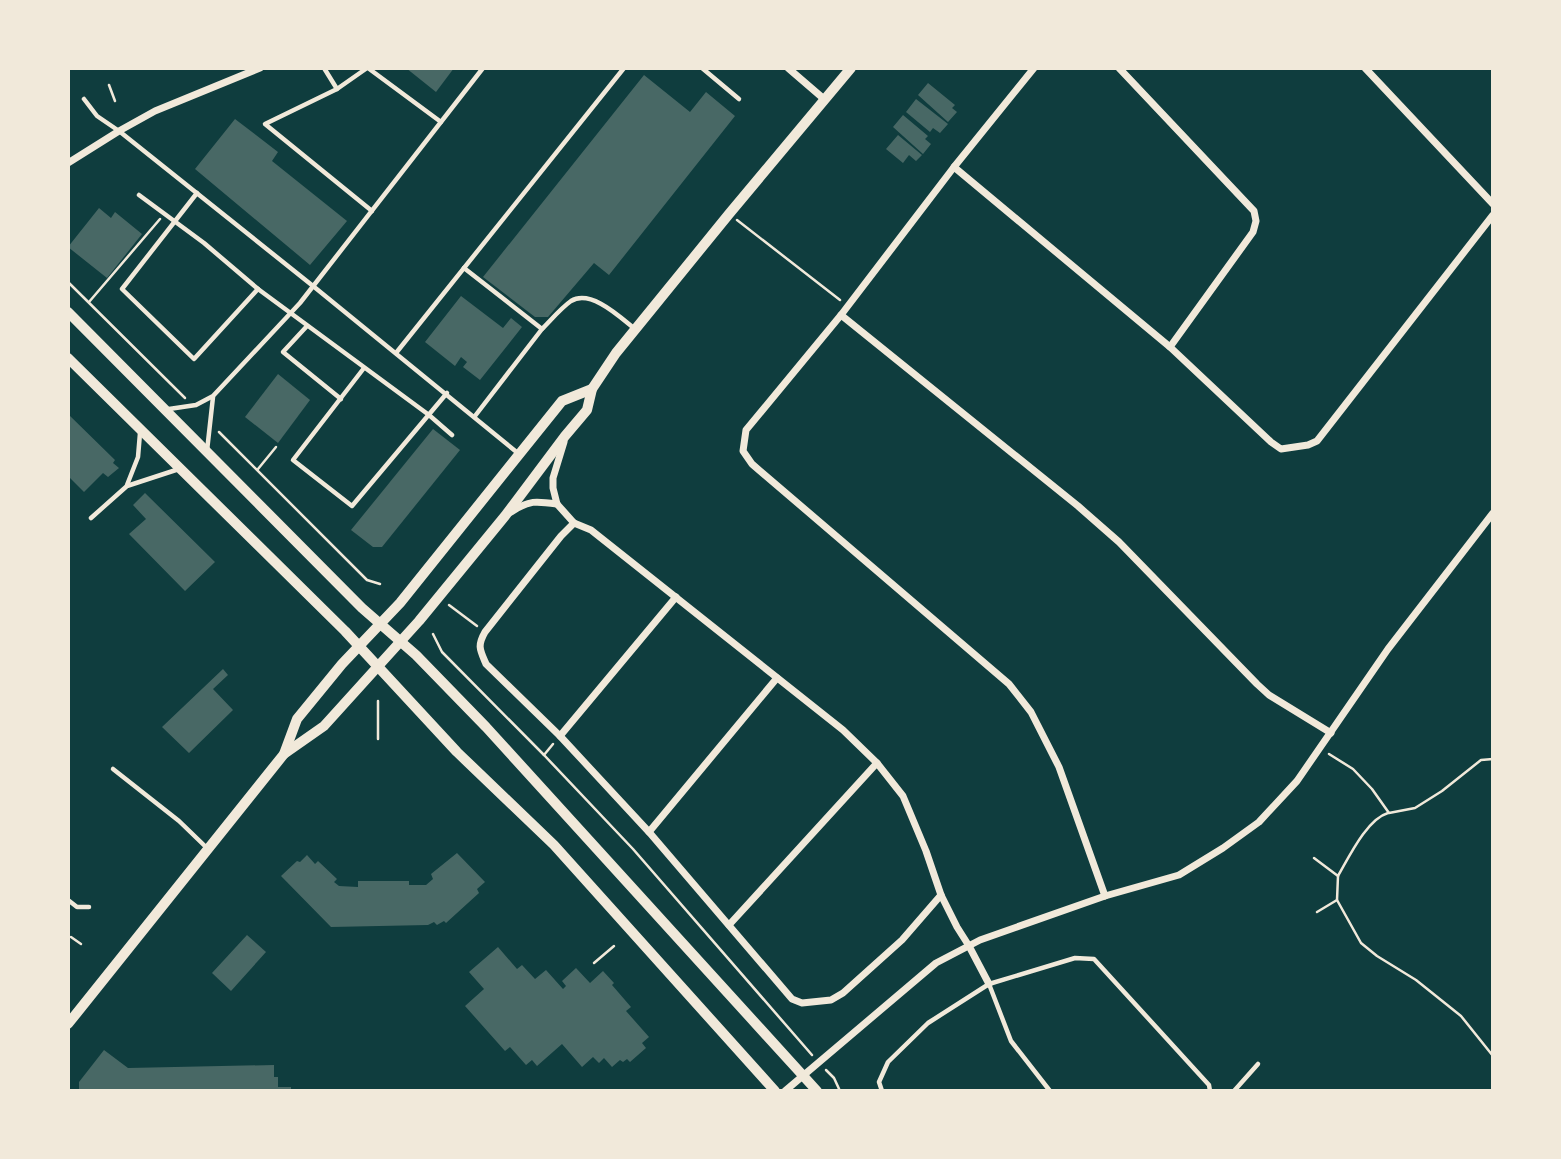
<svg xmlns="http://www.w3.org/2000/svg" width="1561" height="1159" font-family="Karla,sans-serif">
<rect width="100%" height="100%" fill="#0f3d3e"/>
<g fill="#486865">
<polygon points="406,68 454,68 436,92"/>
<polygon points="644,75 690,112 706,92 735,116 609,275 594,263 548,317 535,317 483,277"/>
<polygon points="928,83 955,105 952,108 957,112 948,122 918,95"/>
<polygon points="916,99 948,124 940,133 933,128 930,132 906,112"/>
<polygon points="903,115 928,136 925,139 931,144 923,154 893,127"/>
<polygon points="235,119 278,152 272,161 347,221 310,265 195,169"/>
<polygon points="898,135 922,155 916,161 909,155 903,163 886,149"/>
<polygon points="99,208 111,218 115,212 142,234 107,278 68,247"/>
<polygon points="461,296 503,328 511,318 522,327 480,380 463,367 467,362 461,357 455,366 425,342"/>
<polygon points="278,374 310,400 278,443 245,417"/>
<polygon points="68,414 115,460 113,463 119,468 108,477 103,473 84,492 68,476"/>
<polygon points="433,429 460,450 382,547 373,547 351,530"/>
<polygon points="145,493 215,562 185,591 129,534 146,519 133,505"/>
<polygon points="223,669 228,675 213,689 233,710 189,753 162,727"/>
<polygon points="457,853 485,882 477,889 479,893 446,923 444,921 437,925 434,922 428,925 331,927 281,876 297,861 300,862 307,855 315,864 318,861 337,879 334,882 339,886 358,887 358,881 409,881 409,885 426,885 433,879 431,874"/>
<polygon points="247,935 266,952 231,991 212,973"/>
<polygon points="498,947 517,969 522,965 535,979 546,970 563,989 566,986 562,981 576,968 590,983 603,971 614,983 612,985 631,1007 626,1011 649,1037 642,1043 646,1048 630,1062 627,1059 623,1062 620,1060 612,1067 604,1058 599,1063 593,1057 582,1067 562,1044 537,1066 532,1060 526,1065 510,1047 505,1051 465,1006 484,989 469,972"/>
<polygon points="104,1050 128,1068 274,1065 274,1077 278,1077 278,1087 291,1087 291,1091 79,1091 79,1082"/>
</g>
<g fill="none" stroke-linecap="round" stroke-linejoin="round">
<g stroke="#f1e9da" stroke-width="2.5">
<polyline points="109,85 115,101"/>
<polyline points="737,220 840,300"/>
<polyline points="68,282 185,398"/>
<polyline points="89,302 160,219"/>
<polyline points="219,432 367,580 380,584"/>
<polyline points="258,469 276,447"/>
<polyline points="449,605 477,626"/>
<polyline points="433,634 442,652 544,755 633,849 812,1055"/>
<polyline points="378,701 378,739"/>
<polyline points="1329,754 1353,769 1372,789 1389,813 1415,808 1442,791 1481,760 1493,759"/>
<polyline points="544,755 553,744"/>
<path d="M 1314,858 L 1338,876 C 1349,857 1367,819 1388,813"/>
<polyline points="1338,876 1337,900 1361,943 1377,956 1416,980 1461,1016 1493,1056"/>
<polyline points="1317,912 1337,900"/>
<polyline points="71,937 81,944"/>
<polyline points="594,963 614,946"/>
<polyline points="826,1070 834,1078 840,1091"/>
</g>
<g stroke="#f1e9da" stroke-width="4.5">
<polyline points="324,68 337,89"/>
<polyline points="367,68 337,89 265,124 372,211"/>
<polyline points="368,68 441,122"/>
<polyline points="702,68 739,99"/>
<polyline points="84,99 97,116 119,131 313,286 519,454"/>
<polyline points="197,193 122,289 194,359 258,289"/>
<polyline points="139,195 204,243 258,289 429,415 452,435"/>
<path d="M 464,268 L 542,329 C 551,320 561,308 571,301 C 591,289 620,317 635,329"/>
<polyline points="307,326 283,352 341,399"/>
<polyline points="396,353 624,68"/>
<polyline points="364,368 293,460 352,506 447,393"/>
<polyline points="169,409 196,405 213,396 300,303 483,68"/>
<polyline points="475,416 542,329"/>
<polyline points="207,451 213,397"/>
<polyline points="127,485 138,457 140,433"/>
<polyline points="91,518 127,486 179,469"/>
<polyline points="113,769 179,821 208,849"/>
<polyline points="68,900 77,907 89,907"/>
<polyline points="989,984 1011,1041 1050,1091"/>
<polyline points="882,1091 879,1082 888,1062 928,1023 989,984 1075,958 1094,959 1209,1085 1210,1091"/>
<polyline points="1234,1091 1258,1064"/>
</g>
<g stroke="#f1e9da" stroke-width="7">
<polyline points="788,68 824,99"/>
<polyline points="1034,68 954,167 841,315 746,430 743,451 752,464 1009,684 1031,712 1059,767 1105,896"/>
<polyline points="1119,68 1254,211 1256,221 1253,232 1170,347"/>
<polyline points="1365,68 1493,204"/>
<polyline points="68,163 119,131 155,111 260,68"/>
<polyline points="954,167 1170,347 1271,442 1281,449 1308,445 1317,441 1493,215"/>
<polyline points="841,315 1078,506 1119,542 1257,684 1269,695 1331,733"/>
<polyline points="564,442 553,478 553,488 557,504 574,523 591,530 843,730 877,763 903,796 926,851 941,895 957,927 969,946 989,984"/>
<path d="M 511,512 C 529,500 536,501 557,504"/>
<path d="M 574,523 L 561,536 L 485,632 C 477,646 480,650 486,664 L 560,736 L 649,832 L 792,999 L 802,1003 L 831,1000 L 843,993 L 902,940 L 941,895"/>
<polyline points="560,736 676,597"/>
<polyline points="649,832 777,678"/>
<polyline points="729,925 877,763"/>
<polyline points="785,1091 936,963 980,940 1105,896 1179,875 1223,848 1259,822 1297,781 1388,649 1493,513"/>
</g>
<g stroke="#f1e9da" stroke-width="10">
<polyline points="284,754 324,726 419,621 505,516 565,436 587,410 592,389 616,353 729,214 851,68"/>
<polyline points="68,1024 284,754 297,719 342,664 400,603 562,401 592,389"/>
</g>
<g stroke="#f1e9da" stroke-width="10">
<polyline points="68,312 362,608 416,655 486,727 817,1091"/>
<polyline points="68,358 345,631 457,752 554,845 775,1091"/>
</g>
</g>
<rect width="1561" height="1159" fill="none" stroke="#f1e9da" stroke-width="140"/>
</svg>
